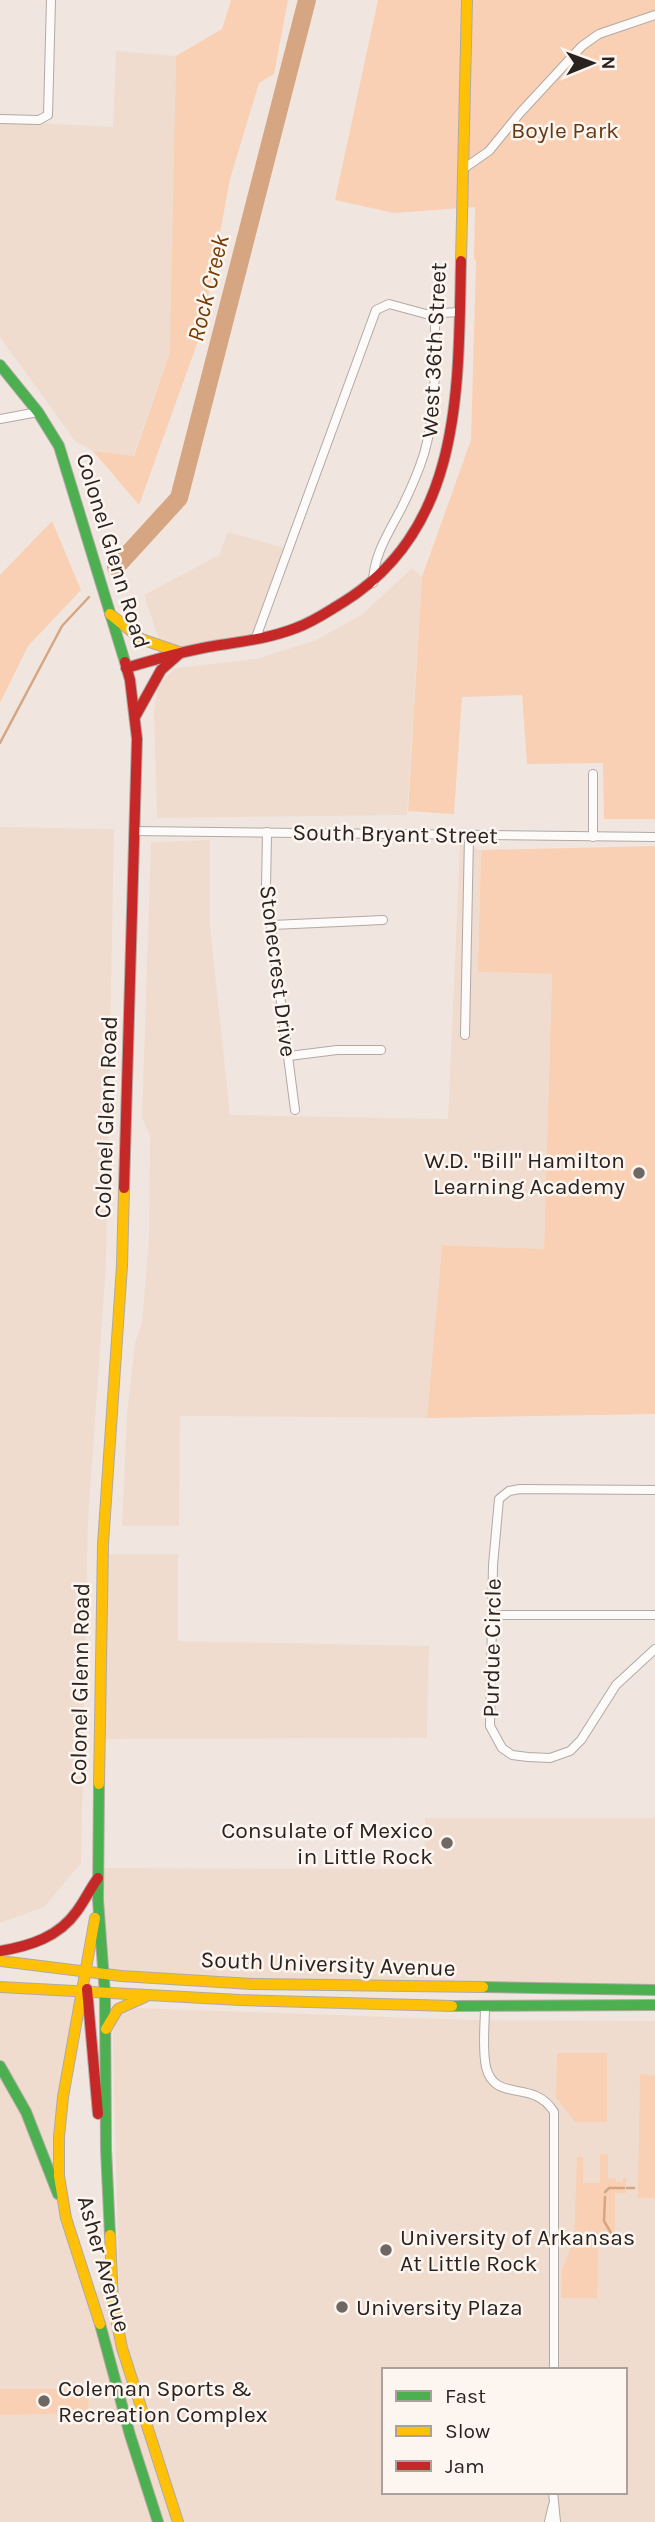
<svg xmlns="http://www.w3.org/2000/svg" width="655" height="2522" font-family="Karla,sans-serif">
<rect width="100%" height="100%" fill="#f1e6df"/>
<g fill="#efdccf" fill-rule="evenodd">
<polygon points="116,51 176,56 171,349 133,456 93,451 75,441 0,337 0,121 113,127"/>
<polygon points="228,532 288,549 255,640 182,652 162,648 144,595 219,555"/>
<polygon points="412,568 422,577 407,815 157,818 154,711 158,686 175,668 256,659 314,641 363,614"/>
<polygon points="0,827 114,829 106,1265 88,1521 81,1863 44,1907 0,1923"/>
<polygon points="210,840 210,925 230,1115 448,1119 460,844 481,850 478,972 552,974 544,1249 442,1245 427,1418 180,1416 179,1526 122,1526 127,1414 135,1343 142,1323 149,1239 150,1136 142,1117 151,842"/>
<polygon points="103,1554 178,1554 178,1641 429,1646 427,1738 99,1739"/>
<polygon points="425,1818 655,1818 655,1990 484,1989 104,1974 98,1868 424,1869"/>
<path d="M 0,1985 L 82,1994 L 59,2176 L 92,2292 L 119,2288 L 112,2007 L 473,2020 L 655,2021 L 655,2522 L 0,2522 ZM 384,2370 L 625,2370 L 625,2492 L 384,2492 Z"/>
</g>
<g fill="#f9d0b3">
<polygon points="231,0 288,0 274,74 259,83 230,179 202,330 139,505 93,451 134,456 170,352 176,56 222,29"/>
<polygon points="378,0 655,0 655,819 604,819 603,763 527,764 522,695 462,697 454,814 408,811 422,577 471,440 476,260 474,259 475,207 394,213 335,200"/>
<polygon points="52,521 81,590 28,646 0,703 0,575"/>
<polygon points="655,846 655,1414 427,1418 442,1245 544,1249 552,974 478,972 481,850"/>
<polygon points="557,2053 607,2053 607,2122 575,2122 556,2097"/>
<polygon points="640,2074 655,2076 655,2198 638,2198"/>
<polygon points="600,2154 608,2154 608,2178 616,2178 616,2182 622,2182 623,2178 626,2178 626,2193 615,2193 615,2242 598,2242 597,2298 561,2298 562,2270 574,2241 577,2157 583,2157 583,2183 600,2183"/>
<polygon points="0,2389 88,2389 89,2413 0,2415"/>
</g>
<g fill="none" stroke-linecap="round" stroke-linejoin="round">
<g stroke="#d6a683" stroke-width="2.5">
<polyline points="0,743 62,626 89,597"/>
<polyline points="627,2188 634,2188"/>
<polyline points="605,2192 609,2188 624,2188"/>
<polyline points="605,2197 604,2221 614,2238"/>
</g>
<polyline stroke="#d6a683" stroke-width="18" points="116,567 179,498 307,0"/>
<defs>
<g id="street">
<polyline points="0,119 39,120 48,115 51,0"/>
<polyline points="463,169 489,151 520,113 582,46 599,34 655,15"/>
<polyline points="0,419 38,412"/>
<path d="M 373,583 C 373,556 389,532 401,509 C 410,491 418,473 424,454 C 437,410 435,360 435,315"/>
<polyline points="255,640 376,310 389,304 426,314 459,312"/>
<polyline points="593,774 593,837"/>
<polyline points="134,831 655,837"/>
<polyline points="267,832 266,888 295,1110"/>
<polyline points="272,925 383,920"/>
<polyline points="465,1035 469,836"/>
<polyline points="289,1056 337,1050 381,1050"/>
<polyline points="655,1490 520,1489 509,1491 499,1499 493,1565 490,1726 502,1748 512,1755 528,1757 550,1758 570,1751 581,1740 616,1685 655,1649"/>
<polyline points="493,1615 655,1615"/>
<path d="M 485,2006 C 485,2025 482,2048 486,2067 C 495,2104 533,2078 554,2112 L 554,2370"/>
<polyline points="553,2492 556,2522"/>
<polyline points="549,2522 553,2505"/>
</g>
<g id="fast">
<polyline points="0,365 38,412 59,446 125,662"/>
<polyline points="99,1784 98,1900 105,1994 106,2149 110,2235"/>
<polyline points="483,1987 655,1990"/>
<polyline points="452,2006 655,2005"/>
<polyline points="0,2066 26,2112 58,2194"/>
<polyline points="100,2324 130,2435 158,2522"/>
</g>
<g id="slow">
<polyline points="461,261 467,0"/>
<polyline points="110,614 141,639 179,652"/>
<polyline points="99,1784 103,1544 122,1266 124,1188"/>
<polyline points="95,1918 63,2097 59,2137 59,2176 66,2218 100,2324"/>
<polyline points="0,1961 121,1976 252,1984 483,1987"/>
<polyline points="0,1987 240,2000 452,2006"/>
<polyline points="106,2029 118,2009 145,1997"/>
<polyline points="110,2235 113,2302 122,2348 178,2522"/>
</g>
<g id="jam">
<path d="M 126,668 C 153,660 180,652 208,647 C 238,642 268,639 296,628 C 313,622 327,612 342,603 C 464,528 458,387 461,261"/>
<polyline points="136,715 161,670 178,655"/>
<polyline points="124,1188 137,739 130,680 125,662"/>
<path d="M 0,1951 C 30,1946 59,1937 77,1911 C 85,1900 90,1889 98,1878"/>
<polyline points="87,1989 98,2114"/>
</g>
</defs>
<use href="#street" stroke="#b1a9a4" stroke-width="10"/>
<use href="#fast" stroke="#b1a9a4" stroke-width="12"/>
<use href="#slow" stroke="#b1a9a4" stroke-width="12"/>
<use href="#jam" stroke="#b1a9a4" stroke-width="12"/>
<use href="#street" stroke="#fdfbfa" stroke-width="8"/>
<use href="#fast" stroke="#4caf50" stroke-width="10"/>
<use href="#slow" stroke="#ffc107" stroke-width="10"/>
<use href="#jam" stroke="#c62828" stroke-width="10"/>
</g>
<g fill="#6f6762" stroke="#fdf5f0" stroke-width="2.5">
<circle cx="639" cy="1173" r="7"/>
<circle cx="447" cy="1843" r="7"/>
<circle cx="386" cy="2250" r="7"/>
<circle cx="342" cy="2307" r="7"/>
<circle cx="44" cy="2401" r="7"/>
</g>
<g text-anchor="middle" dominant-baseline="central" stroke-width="5" stroke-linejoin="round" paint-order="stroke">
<g font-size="23" fill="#643915" stroke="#fdf5f0">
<text x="565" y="130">Boyle Park</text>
</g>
<g font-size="23" fill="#29221e" stroke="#fdf5f0">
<text transform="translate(434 350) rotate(-87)">West 36th Street</text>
<text transform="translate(113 551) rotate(73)">Colonel Glenn Road</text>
<text transform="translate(395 834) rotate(1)">South Bryant Street</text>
<text transform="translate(278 971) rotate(83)">Stonecrest Drive</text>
<text transform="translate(106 1117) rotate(-88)">Colonel Glenn Road</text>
<text transform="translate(492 1648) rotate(-89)">Purdue Circle</text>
<text transform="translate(80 1684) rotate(-89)">Colonel Glenn Road</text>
<text transform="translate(328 1964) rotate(2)">South University Avenue</text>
<text transform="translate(104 2264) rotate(74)">Asher Avenue</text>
</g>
<g font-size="23" fill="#29221e" stroke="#fdf5f0" text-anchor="start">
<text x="625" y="1160" text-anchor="end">W.D. "Bill" Hamilton<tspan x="625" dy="26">Learning Academy</tspan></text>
<text x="433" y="1830" text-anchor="end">Consulate of Mexico<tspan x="433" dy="26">in Little Rock</tspan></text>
<text x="400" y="2237">University of Arkansas<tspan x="400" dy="26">At Little Rock</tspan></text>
<text x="356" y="2307">University Plaza</text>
<text x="58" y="2388">Coleman Sports &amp;<tspan x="58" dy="26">Recreation Complex</tspan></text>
</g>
<g font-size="24" font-style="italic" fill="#773c00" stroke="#fdf5f0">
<text transform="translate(208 288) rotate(-76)">Rock Creek</text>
</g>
</g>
<rect x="382" y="2368" width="245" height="126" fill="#fdf5f0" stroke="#a8a19c" stroke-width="2"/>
<rect x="396" y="2391" width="35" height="10" fill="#4caf50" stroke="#a8a19c" stroke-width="2"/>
<text x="445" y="2403" font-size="21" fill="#29221e">Fast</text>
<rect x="396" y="2426" width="35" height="10" fill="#ffc107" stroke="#a8a19c" stroke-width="2"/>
<text x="445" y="2438" font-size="21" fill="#29221e">Slow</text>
<rect x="396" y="2461" width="35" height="10" fill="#c62828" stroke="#a8a19c" stroke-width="2"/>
<text x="445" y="2473" font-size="21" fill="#29221e">Jam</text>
<g transform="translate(592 63) rotate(89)" stroke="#fdf5f0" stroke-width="5" paint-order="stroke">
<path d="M0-5L12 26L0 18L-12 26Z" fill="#29221e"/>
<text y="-10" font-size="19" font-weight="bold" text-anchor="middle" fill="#29221e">N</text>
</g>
</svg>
